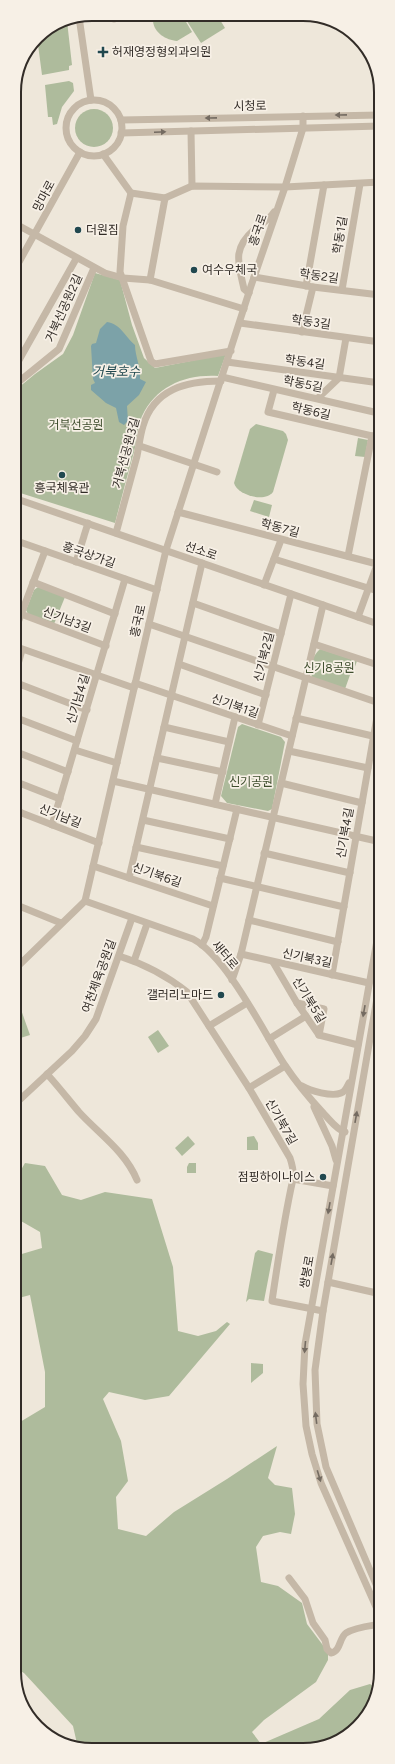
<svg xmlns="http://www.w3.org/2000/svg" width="395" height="1764" font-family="Figtree,'Noto Sans KR',sans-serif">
<rect width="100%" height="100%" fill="#eee7da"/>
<g fill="#aebb9c">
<path d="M 162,15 L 182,15 L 192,32 L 177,41 C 166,40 154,33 153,21 Z"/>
<polygon points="183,15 217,15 225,28 201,43"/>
<polygon points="62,20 67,21 72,65 69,66 69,70 42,75 37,37"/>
<polygon points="69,81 73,83 74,91 62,107 57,124 53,125 52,117 48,117 45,85"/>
<circle cx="94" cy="128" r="19"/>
<path d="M 95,273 L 120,280 L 132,325 L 144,358 L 155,368 L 226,354 L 218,376 C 186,374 156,386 142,416 C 137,427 137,441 134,452 C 127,476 121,500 115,523 L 14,491 L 14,413 L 17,407 L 18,388 L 35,374 L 63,354 L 73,335 Z"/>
<path d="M 256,424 L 283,431 L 286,434 L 288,440 L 273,492 C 265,503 237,495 234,483 L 250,429 Z"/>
<polygon points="358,438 368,440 365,457 355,456"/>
<polygon points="254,500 272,505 269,517 250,511"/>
<polygon points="38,587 65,597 54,624 28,614 26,610 34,590"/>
<path d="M 320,649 L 357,661 L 352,675 L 350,675 L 345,689 L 313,679 C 308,669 312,656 320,649 Z"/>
<polygon points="242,724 281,737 285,742 272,809 268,811 227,803 221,796 238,727"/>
<polygon points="19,1004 30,1035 14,1040 14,1006"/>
<polygon points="158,1030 169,1046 158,1053 148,1037"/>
<polygon points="188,1136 195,1144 182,1156 175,1148"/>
<polygon points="254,1136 258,1143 258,1150 247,1150 247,1137"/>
<polygon points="25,1163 45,1166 62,1195 81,1200 105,1192 152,1199 173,1267 178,1331 198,1336 216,1331 227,1322 230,1324 169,1396 145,1400 109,1392 103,1399 121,1441 128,1481 116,1497 118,1529 146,1536 174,1512 227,1479 277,1446 268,1478 275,1485 292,1488 295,1514 291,1534 280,1532 263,1536 256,1547 261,1582 278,1586 302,1603 307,1624 328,1652 328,1660 316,1682 264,1720 252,1732 261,1744 319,1719 350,1690 370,1684 376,1688 358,1727 313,1749 78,1748 73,1726 24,1673 15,1668 15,1425 45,1407 45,1372 30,1295 15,1299 15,1256 42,1248 40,1232 14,1217 14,1182"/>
<polygon points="189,1163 196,1163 196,1173 187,1173 187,1167"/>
<polygon points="258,1250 273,1254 264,1301 249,1299 246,1302 255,1253"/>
<polygon points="251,1363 263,1364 263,1373 251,1383"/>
</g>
<path fill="#7ca2a8" d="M 107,322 C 121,324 126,338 135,345 C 135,356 141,367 140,379 L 146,382 L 139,395 L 127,406 L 128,421 L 124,425 L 119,422 L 116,408 L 106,403 L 91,390 L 91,385 L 95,383 L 93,379 L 91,346 L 92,344 L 96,343 L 100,329 Z"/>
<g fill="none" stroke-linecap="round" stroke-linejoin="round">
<g stroke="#c5b8a7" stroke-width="7">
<polyline points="79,17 91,100"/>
<polyline points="114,19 114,14"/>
<circle cx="94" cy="128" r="28"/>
<polyline points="121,120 380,115"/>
<polyline points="191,131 192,186"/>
<polyline points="121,133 380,126"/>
<polyline points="103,154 131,193 165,198 192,186 285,187 380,182"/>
<polyline points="131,193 123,226 120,272 151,361 155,364 231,351"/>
<polyline points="14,223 105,273 123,278 150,280 244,309"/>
<polyline points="14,271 80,152"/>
<polyline points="254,277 313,287 380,295"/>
<polyline points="150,280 165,198"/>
<polyline points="306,286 324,185"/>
<polyline points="342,290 360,184"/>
<path d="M 249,293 L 244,289 C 238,262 232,249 255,229 C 262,224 269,220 274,212"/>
<polyline points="378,295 380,282"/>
<polyline points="240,323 380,342"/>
<polyline points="302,332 313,287"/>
<polyline points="227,362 380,383"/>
<polyline points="14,369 76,259"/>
<polyline points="222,377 374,412 380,411"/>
<polyline points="14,383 16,384 59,349 94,268"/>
<polyline points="274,390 268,412 372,436 380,435"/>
<polyline points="318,398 339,378 346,338"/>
<polyline points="140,446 217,472"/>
<polyline points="14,498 381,625"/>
<polyline points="178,512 377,564"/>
<path d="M 116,533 C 123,507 130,482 137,456 C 139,446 140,436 143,426 C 154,389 186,381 221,381"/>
<polyline points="14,540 157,590"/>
<polyline points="348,556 372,436"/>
<polyline points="274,559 381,592"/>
<polyline points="76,562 88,523"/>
<polyline points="33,582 115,614"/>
<polyline points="264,585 281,540"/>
<polyline points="193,603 281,634"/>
<polyline points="21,614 106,646"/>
<polyline points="358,617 381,554"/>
<polyline points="149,624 379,703"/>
<polyline points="14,633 45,551"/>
<polyline points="314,644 381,666"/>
<polyline points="14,646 134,688"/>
<polyline points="179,664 266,695"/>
<polyline points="14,678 22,650"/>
<polyline points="14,682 87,710"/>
<polyline points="135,683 292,736"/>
<polyline points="14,717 77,741"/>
<polyline points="296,718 381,738"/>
<polyline points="258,725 291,594"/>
<polyline points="164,727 229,742"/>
<polyline points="75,750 117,763"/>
<polyline points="14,751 68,772"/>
<polyline points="289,751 368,768"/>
<polyline points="157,758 223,772"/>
<polyline points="14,781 60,799"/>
<polyline points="113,781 381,842"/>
<polyline points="281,783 362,803"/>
<polyline points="215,804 235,717"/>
<polyline points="14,810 99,843"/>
<polyline points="143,820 230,839"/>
<polyline points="52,825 125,579"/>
<polyline points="14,832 20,812"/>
<polyline points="136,847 223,866"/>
<polyline points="264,853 350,873"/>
<polyline points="93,866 213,906"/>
<polyline points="129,878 202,563"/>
<polyline points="220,878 344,907"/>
<polyline points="85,901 166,550 251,286 285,187 303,128 303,116"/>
<polyline points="14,904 61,923"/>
<polyline points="381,918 305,1344 303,1384 306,1426 312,1454 321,1483 381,1618"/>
<polyline points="249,920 338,942"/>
<polyline points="202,945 206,937 237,809"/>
<polyline points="241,954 369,983"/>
<path d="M 119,956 C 144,964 166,975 187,992 L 249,1088 L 290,1158 C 292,1164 294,1172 293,1179 C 284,1219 278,1260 272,1301 L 323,1311"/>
<polyline points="134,961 147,924"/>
<polyline points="273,962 297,1003 319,1035 358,1045"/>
<path d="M 14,970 L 85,901 L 193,939 C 227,957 263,1031 284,1064 C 296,1082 310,1099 324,1114 C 330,1120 337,1130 345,1132"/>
<polyline points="332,975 381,694"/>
<polyline points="381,975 323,1311 315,1370 317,1424 326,1467 381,1596"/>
<polyline points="232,980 241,954 323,605"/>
<polyline points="297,1003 324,1009 319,1035"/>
<polyline points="209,1026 247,1003"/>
<polyline points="269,1039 306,1016"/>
<path d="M 47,1074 C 58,1086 68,1099 79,1112 C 99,1134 125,1151 137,1180"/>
<path d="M 302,1086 C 310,1091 332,1097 341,1093 C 345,1092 347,1087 349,1083"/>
<polyline points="249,1088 285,1066"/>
<polyline points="14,1105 72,1051 85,1036 96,1019 132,918"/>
<polyline points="314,1107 332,1146 336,1160"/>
<polyline points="293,1179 333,1186"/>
<polyline points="328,1282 381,1294"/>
<path d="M 289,1578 L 305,1599 L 313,1623 L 325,1640 L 327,1649 L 331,1653 C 341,1651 339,1638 346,1633 C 356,1627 370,1626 381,1624"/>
</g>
</g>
<defs><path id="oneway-solid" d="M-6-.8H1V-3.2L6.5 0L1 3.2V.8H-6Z"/></defs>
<g fill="#746b61">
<use href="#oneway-solid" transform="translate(341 115) rotate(179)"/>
<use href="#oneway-solid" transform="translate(211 118) rotate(179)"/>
<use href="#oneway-solid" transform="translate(160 132) rotate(-2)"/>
<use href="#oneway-solid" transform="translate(364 1011) rotate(100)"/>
<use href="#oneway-solid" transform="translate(356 1117) rotate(-80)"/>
<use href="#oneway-solid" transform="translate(329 1208) rotate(100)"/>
<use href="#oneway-solid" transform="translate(332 1259) rotate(-80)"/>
<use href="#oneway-solid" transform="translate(305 1347) rotate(95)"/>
<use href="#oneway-solid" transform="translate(316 1418) rotate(-97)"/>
<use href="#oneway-solid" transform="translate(319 1476) rotate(73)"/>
</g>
<g fill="#21484f" stroke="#f7f0e6" stroke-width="1.5">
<path d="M101 46h4v4h4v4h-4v4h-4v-4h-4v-4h4z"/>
<circle cx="78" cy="230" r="4"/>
<circle cx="194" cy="270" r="4"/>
<circle cx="62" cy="475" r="4"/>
<circle cx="221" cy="995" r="4"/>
<circle cx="323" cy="1177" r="4"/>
</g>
<g text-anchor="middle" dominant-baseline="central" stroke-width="3.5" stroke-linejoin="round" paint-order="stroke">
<g font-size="12" fill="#322c27" stroke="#f7f0e6" text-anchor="start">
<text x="112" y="52">허재영정형외과의원</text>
<text x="86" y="230">더원짐</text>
<text x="202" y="270">여수우체국</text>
<text x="62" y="488" text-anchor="middle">흥국체육관</text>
<text x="213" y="995" text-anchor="end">갤러리노마드</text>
<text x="315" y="1177" text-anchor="end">점핑하이나이스</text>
</g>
<g font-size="12" fill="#322c27" stroke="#f7f0e6">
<text transform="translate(250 106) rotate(-1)">시청로</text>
<text transform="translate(44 196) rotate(-62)">망마로</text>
<text transform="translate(258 230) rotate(-71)">흥국로</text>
<text transform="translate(340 235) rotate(-81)">학동1길</text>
<text transform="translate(319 276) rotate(8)">학동2길</text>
<text transform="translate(64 308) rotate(-66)">거북선공원2길</text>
<text transform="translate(311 322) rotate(8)">학동3길</text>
<text transform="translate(305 362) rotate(8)">학동4길</text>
<text transform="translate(303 384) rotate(11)">학동5길</text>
<text transform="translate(311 411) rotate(13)">학동6길</text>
<text transform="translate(126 453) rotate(-75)">거북선공원3길</text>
<text transform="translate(280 528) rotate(15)">학동7길</text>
<text transform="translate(201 551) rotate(19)">선소로</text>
<text transform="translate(89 555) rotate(19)">흥국상가길</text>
<text transform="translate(67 620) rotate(20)">신기남3길</text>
<text transform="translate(138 621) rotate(-77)">흥국로</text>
<text transform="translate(264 657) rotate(-76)">신기북2길</text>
<text transform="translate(78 699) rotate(-73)">신기남4길</text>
<text transform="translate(235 706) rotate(19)">신기북1길</text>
<text transform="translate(60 816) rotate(21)">신기남길</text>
<text transform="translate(345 833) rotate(-80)">신기북4길</text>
<text transform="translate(157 875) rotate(19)">신기북6길</text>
<text transform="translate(225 955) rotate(50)">새터로</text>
<text transform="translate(307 958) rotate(12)">신기북3길</text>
<text transform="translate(99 976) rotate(-70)">여천체육공원길</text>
<text transform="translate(309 1000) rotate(58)">신기북5길</text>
<text transform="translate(281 1122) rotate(60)">신기북7길</text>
<text transform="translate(307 1272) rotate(-80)">쌍봉로</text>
</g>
<g font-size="12" fill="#3f4e2e" stroke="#f7f0e6">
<text x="76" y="425">거북선공원</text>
<text x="329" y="668">신기8공원</text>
<text x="251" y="782">신기공원</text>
</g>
<g font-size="13" font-style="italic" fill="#21484f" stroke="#f7f0e6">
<text x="116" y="371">거북호수</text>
</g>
</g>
<path d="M0 0H395V1764H0ZM92 21H303A71 71 0 0 1 374 92V1672A71 71 0 0 1 303 1743H92A71 71 0 0 1 21 1672V92A71 71 0 0 1 92 21Z" fill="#f7f0e6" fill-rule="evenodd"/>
<path fill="none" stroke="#322c27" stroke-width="2" d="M92 21H303A71 71 0 0 1 374 92V1672A71 71 0 0 1 303 1743H92A71 71 0 0 1 21 1672V92A71 71 0 0 1 92 21Z"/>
</svg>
